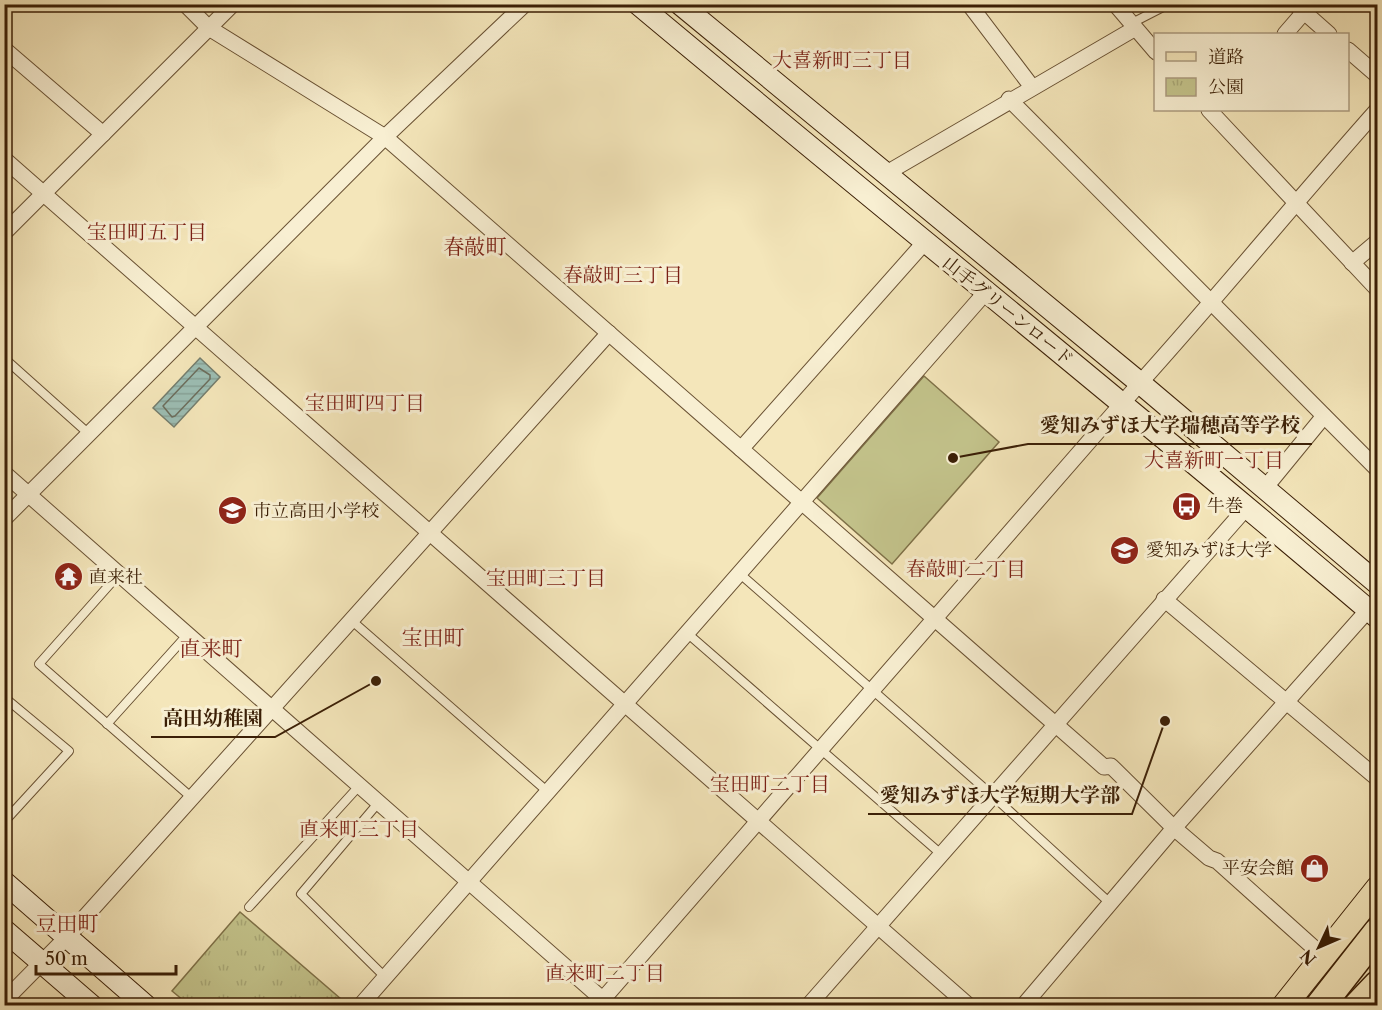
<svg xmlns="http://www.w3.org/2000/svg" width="1382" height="1010" font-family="'Libre Caslon Text','Noto Serif JP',serif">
<defs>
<pattern id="park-tufts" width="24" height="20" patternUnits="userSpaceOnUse" patternTransform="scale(1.5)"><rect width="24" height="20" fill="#c3c38b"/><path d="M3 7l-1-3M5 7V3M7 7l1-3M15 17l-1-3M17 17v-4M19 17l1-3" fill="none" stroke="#a8a776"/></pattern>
<pattern id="water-rules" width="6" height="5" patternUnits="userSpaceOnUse" patternTransform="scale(1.5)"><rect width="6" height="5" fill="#9cbeb4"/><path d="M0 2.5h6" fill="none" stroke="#87a399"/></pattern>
</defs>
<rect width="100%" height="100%" fill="#f4e6ba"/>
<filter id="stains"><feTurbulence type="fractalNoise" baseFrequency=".00333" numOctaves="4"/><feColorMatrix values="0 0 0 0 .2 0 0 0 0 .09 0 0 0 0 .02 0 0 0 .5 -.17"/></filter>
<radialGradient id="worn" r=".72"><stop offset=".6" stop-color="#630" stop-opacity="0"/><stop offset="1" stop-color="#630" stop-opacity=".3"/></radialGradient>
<polygon fill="url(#park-tufts)" stroke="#7f7148" stroke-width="1.5" points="240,912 341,999 335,1005 189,1005 172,991"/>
<polygon fill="#c3c38b" stroke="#7f7148" stroke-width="1.5" points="924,376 999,442 892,564 817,498"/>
<polygon fill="url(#water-rules)" stroke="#757e6e" stroke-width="1.5" points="200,358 220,377 174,427 153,408"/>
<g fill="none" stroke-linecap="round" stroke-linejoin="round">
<polygon stroke="#6c6e5d" stroke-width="1.5" points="199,368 210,375 210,379 175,416 172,417 163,406"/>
<defs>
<g id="lane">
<polyline points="1132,23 1169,4"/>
<polyline points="4,358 89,434"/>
<polyline points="739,573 992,795 1111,904"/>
<polyline points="119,574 39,664 191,797"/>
<polyline points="351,620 548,792"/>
<polyline points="687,633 941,854"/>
<polyline points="4,697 69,751 4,822"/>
<polyline points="107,724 188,634"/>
<polyline points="379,802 301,894 385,977"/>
<polyline points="249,907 360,785"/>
</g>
<g id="street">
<polyline points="185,4 209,28 385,137 1104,767 1111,766 1174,828 1209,858 1217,861 1323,956"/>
<polyline points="969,4 1032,87"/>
<polyline points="1115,4 1156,52"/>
<polyline points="1295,4 1329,34"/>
<polyline points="1285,34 1311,4"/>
<polyline points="4,49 103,134"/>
<polyline points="1348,50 1378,76"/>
<polyline points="1009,99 1378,470"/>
<polyline points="1209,110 1378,290"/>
<polyline points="4,159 969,1006"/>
<polyline points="885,174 1134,29"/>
<polyline points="4,233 233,4"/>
<polyline points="1352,263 1378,241"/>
<polyline points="741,449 924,243"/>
<polyline points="4,473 610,1006"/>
<polyline points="1265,488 1324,416"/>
<polyline points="4,519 385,137 525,4"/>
<polyline points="1164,599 1378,779"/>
<polyline points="4,1001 67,937 609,333"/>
<polyline points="360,1006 985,293"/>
<path d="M 597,1006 L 1140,383 C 1221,293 1297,200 1378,109"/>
<polyline points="808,1006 1247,507"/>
<polyline points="1023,1006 1174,828 1368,610"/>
</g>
<g id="secondary">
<path d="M 638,4 C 884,210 1134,410 1378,618"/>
<polyline points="680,4 1140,383 1378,584"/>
<polyline points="4,882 146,1006"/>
<polyline points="4,930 92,1006"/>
</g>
<polyline id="primary" points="1284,1006 1378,888"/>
<g id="highway">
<polyline points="1320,1006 1378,932"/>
<polyline points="1358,1006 1378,985"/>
</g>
</defs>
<use href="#lane" stroke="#695133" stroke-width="10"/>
<use href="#street" stroke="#695133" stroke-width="17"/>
<use href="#secondary" stroke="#3b1f06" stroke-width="23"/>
<use href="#primary" stroke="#3b1f06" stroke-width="26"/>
<use href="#highway" stroke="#3b1f06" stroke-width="31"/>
<use href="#lane" stroke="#f8efd2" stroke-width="8"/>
<use href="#street" stroke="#f8efd2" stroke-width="15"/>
<use href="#secondary" stroke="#f8efd2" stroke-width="21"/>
<use href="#primary" stroke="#f4e6ba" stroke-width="24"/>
<use href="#highway" stroke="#f4e6ba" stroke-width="28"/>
</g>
<defs>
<symbol id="bus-disc" viewBox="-11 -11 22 22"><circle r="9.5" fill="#8f2418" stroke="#f8efd2"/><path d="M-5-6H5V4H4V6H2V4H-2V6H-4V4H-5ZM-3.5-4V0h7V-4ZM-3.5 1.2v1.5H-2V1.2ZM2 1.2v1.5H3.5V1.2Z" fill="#fff"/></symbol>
<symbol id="school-disc" viewBox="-11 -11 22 22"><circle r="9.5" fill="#8f2418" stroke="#f8efd2"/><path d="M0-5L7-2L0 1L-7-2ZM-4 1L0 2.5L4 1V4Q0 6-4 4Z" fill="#fff"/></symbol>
<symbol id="university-disc" viewBox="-11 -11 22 22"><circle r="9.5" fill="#8f2418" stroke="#f8efd2"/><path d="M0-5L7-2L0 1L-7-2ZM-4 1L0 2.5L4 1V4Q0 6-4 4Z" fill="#fff"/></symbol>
<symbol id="temple-disc" viewBox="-11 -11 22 22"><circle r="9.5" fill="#8f2418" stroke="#f8efd2"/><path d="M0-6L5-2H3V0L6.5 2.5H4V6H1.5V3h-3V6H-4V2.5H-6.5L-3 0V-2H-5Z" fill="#fff"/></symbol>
<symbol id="shop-disc" viewBox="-11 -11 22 22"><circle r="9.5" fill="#8f2418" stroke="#f8efd2"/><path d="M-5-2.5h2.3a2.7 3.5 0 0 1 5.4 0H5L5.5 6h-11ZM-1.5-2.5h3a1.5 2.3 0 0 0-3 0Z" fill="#fff"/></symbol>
</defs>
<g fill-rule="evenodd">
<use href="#bus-disc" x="1170" y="490" width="33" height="33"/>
<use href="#school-disc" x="216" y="494" width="33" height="33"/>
<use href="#university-disc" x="1108" y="534" width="33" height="33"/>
<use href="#temple-disc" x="52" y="560" width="33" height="33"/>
<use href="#shop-disc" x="1298" y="852" width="33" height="33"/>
</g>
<g text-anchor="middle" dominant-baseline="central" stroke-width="6" stroke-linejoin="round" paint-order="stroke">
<g font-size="18" fill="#3b1f06" stroke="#f8efd2">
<text transform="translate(1008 311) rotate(39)">山手グリーンロード</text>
</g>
<g font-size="18" fill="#3b1f06" stroke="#f8efd2" text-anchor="start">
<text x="1207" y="506">牛巻</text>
<text x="253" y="511">市立高田小学校</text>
<text x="1146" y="550">愛知みずほ大学</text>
<text x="89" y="577">直来社</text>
<text x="1294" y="868" text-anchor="end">平安会館</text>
</g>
<g font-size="20" fill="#7a1f14" stroke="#f8efd2">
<text x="842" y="60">大喜新町三丁目</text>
<text x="147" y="232">宝田町五丁目</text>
<text x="623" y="275">春敲町三丁目</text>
<text x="365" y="403">宝田町四丁目</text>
<text x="1214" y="460">大喜新町一丁目</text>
<text x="966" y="569">春敲町二丁目</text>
<text x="546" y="578">宝田町三丁目</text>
<text x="770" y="784">宝田町二丁目</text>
<text x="359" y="829">直来町三丁目</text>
<text x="605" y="973">直来町二丁目</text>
</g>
<g font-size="21" fill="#7a1f14" stroke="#f8efd2">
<text x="475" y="246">春敲町</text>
<text x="433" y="637">宝田町</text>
<text x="211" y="648">直来町</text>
<text x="67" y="923">豆田町</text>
</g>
</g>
<path fill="none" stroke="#3b1f06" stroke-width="2" d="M953 458L1028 444H1312M376 681L275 737H151M1165 721L1132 814H868"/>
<g fill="#3b1f06" stroke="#f8efd2" stroke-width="2">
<circle cx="953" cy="458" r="6"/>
<circle cx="376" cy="681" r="6"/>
<circle cx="1165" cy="721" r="6"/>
</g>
<g font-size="20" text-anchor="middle" font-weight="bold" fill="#3b1f06" stroke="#f8efd2" stroke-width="6" stroke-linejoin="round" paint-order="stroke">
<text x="1170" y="432">愛知みずほ大学瑞穂高等学校</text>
<text x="213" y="725">高田幼稚園</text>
<text x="1000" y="802">愛知みずほ大学短期大学部</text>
</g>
<rect width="1382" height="1010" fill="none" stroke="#f4e6ba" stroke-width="24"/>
<rect x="6" y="6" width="1370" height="998" fill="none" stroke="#3b1f06" stroke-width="3"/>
<rect x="12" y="12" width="1358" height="986" fill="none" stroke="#3b1f06" stroke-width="1.5"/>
<rect x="1154" y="33" width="195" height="78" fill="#f8efd2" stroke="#ac9c80" stroke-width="1.5"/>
<rect x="1166" y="52" width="30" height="9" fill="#f4e6ba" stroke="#ac9c80" stroke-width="1.5"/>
<text x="1208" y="63" font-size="18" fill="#3b1f06">道路</text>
<rect x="1166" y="78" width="30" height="18" fill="url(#park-tufts)" stroke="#ac9c80" stroke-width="1.5"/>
<text x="1208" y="93" font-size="18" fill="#3b1f06">公園</text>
<g transform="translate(1319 947) rotate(226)" stroke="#f8efd2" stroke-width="4.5" paint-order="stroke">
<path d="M0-4.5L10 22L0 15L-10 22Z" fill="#3b1f06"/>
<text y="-9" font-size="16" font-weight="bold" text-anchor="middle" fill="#3b1f06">N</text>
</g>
<path d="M36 965v9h140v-9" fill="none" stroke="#3b1f06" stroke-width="3"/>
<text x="45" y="965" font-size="18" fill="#3b1f06" stroke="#f8efd2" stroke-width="4.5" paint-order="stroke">50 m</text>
<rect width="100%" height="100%" filter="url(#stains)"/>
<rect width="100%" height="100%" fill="url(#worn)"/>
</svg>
